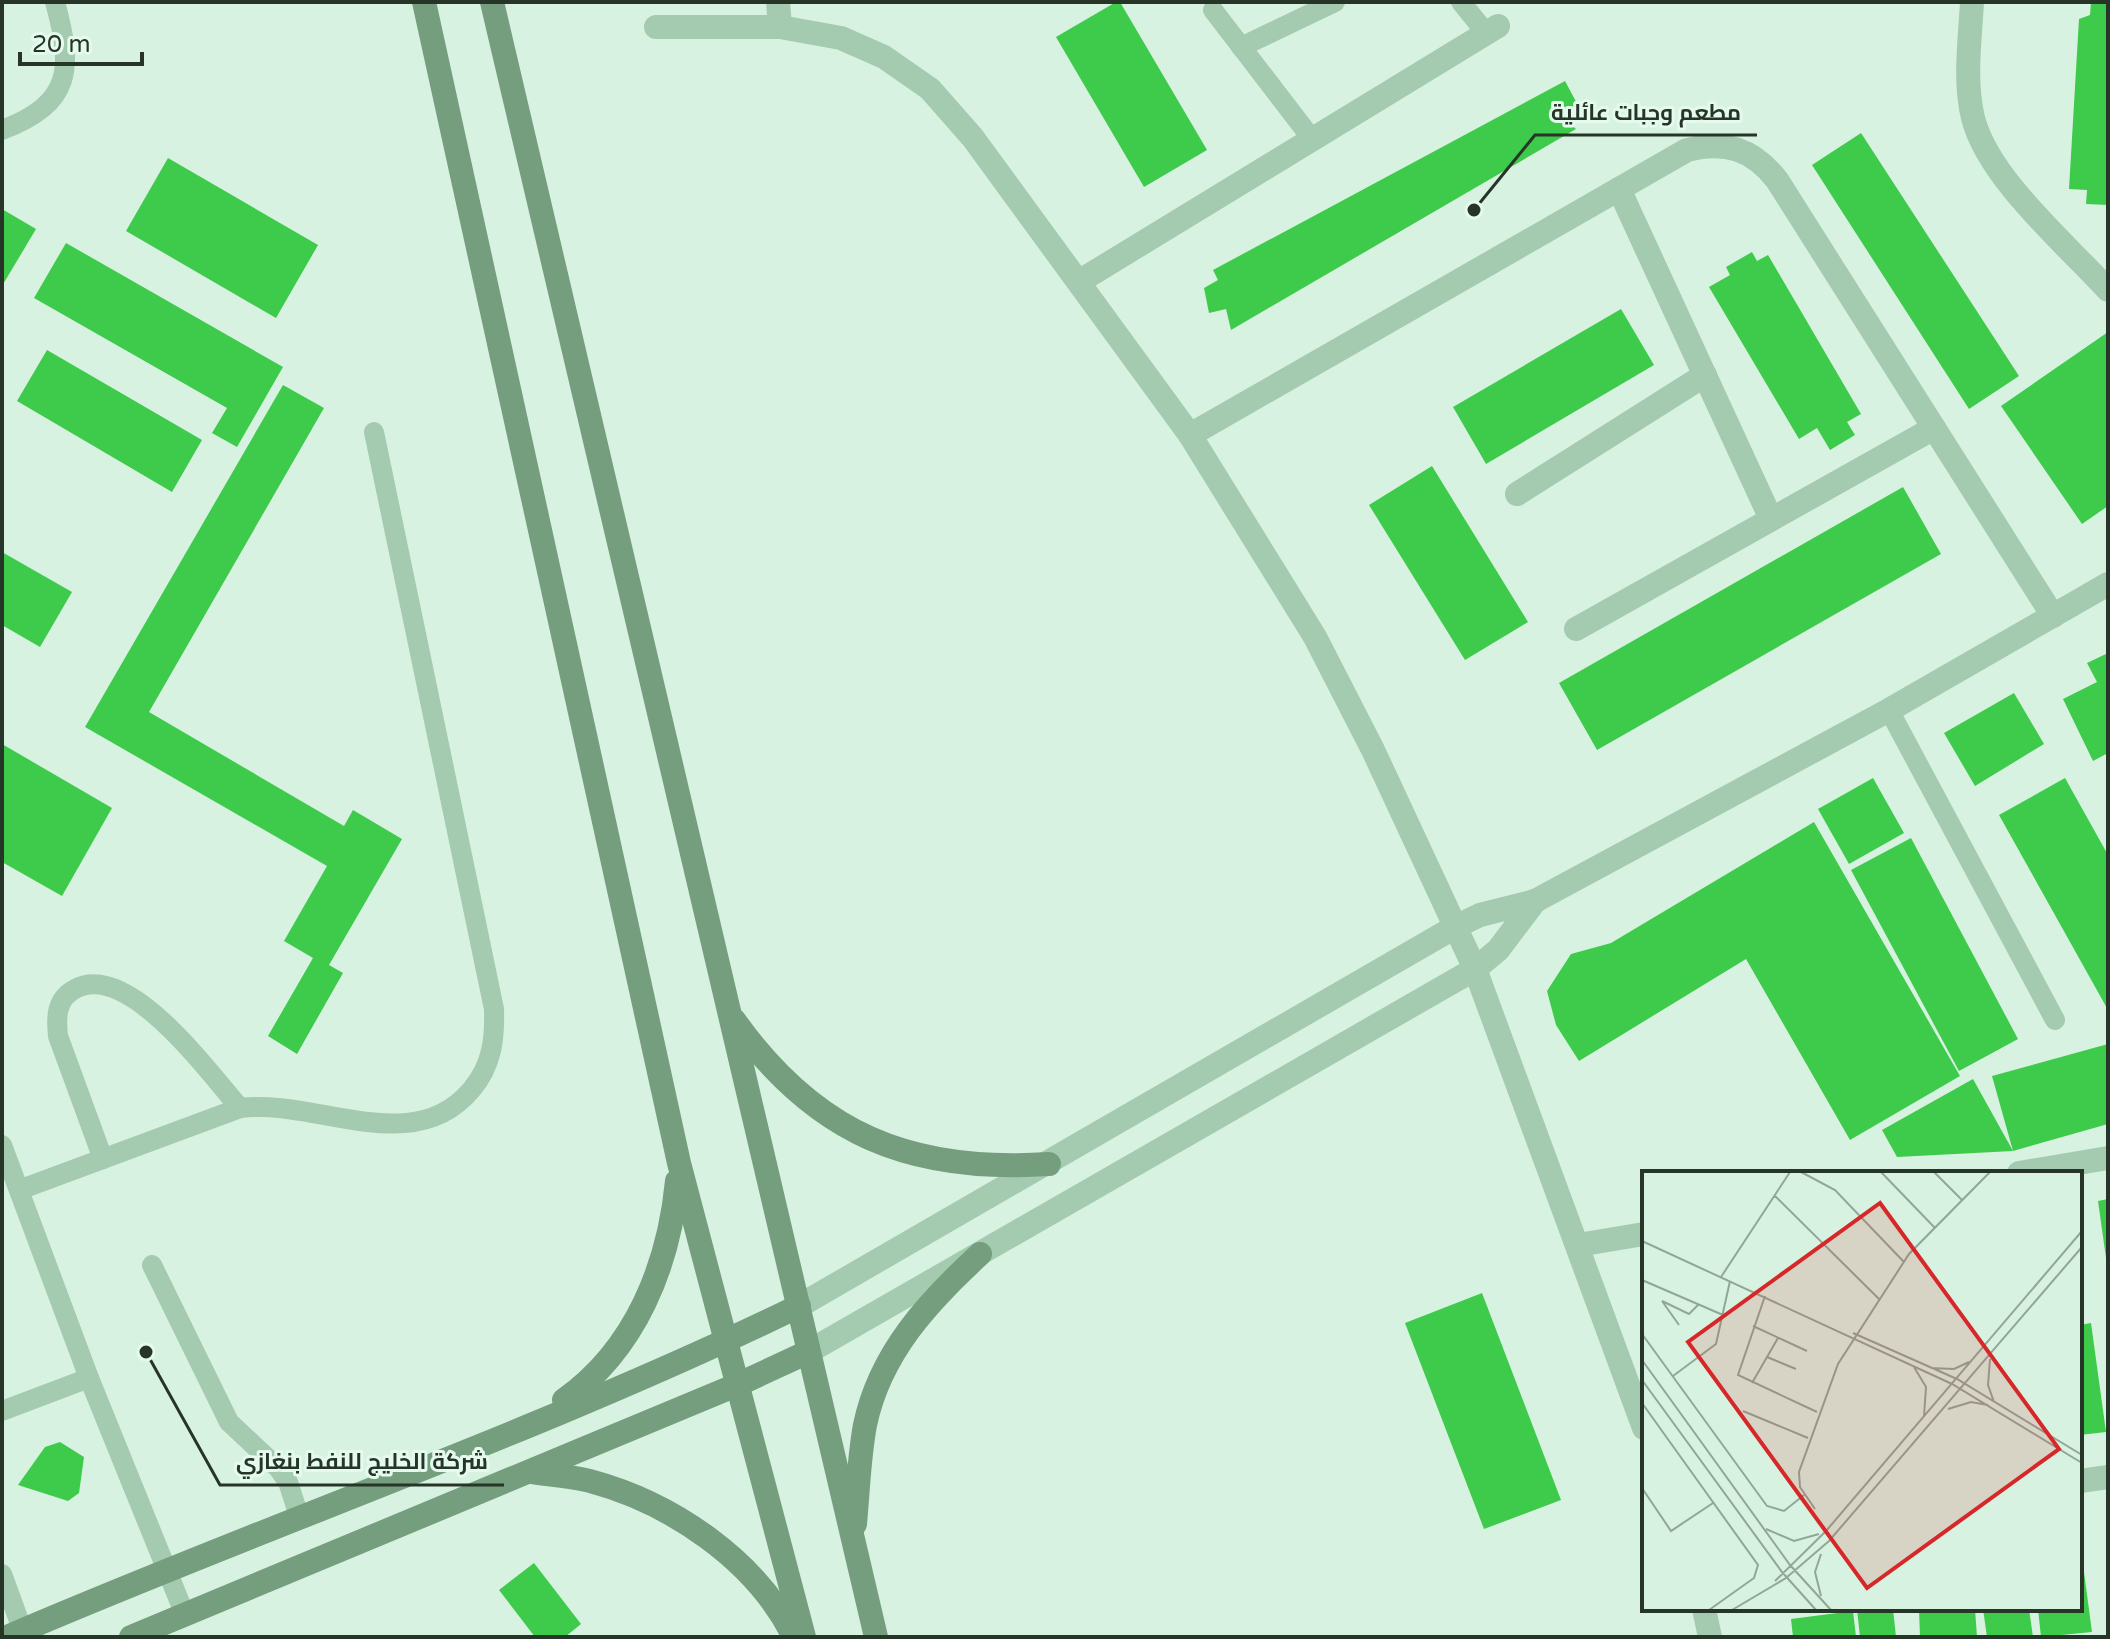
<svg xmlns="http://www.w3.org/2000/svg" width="2110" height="1639" font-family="'Varela Round',Cairo,sans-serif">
<rect width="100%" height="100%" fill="#d8f2e2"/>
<g fill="#3eca4a">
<polygon points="1116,2 1120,2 1207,150 1144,187 1056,37"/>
<polygon points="2091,2 2108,2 2108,205 2086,204 2087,190 2069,189 2079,19 2090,15"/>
<polygon points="1565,81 1581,111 1566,120 1576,129 1231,330 1226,309 1209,313 1204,288 1218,280 1213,270"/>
<polygon points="1861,133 2019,376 1969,409 1812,165"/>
<polygon points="168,158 318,245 276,318 126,231"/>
<polygon points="2,209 36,229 2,286"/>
<polygon points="66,243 283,367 237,447 212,433 227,408 34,298"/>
<polygon points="1752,252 1757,261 1768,255 1861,414 1847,422 1855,435 1830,450 1817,428 1799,439 1709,287 1730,275 1726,267"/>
<polygon points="1621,309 1654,365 1486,464 1453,407"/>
<polygon points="2108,332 2108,506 2082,524 2001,406"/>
<polygon points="47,350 202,440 172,492 17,401"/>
<polygon points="283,385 324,408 149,712 344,826 353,810 402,839 329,965 343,973 297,1054 268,1036 313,958 284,941 327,866 85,727"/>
<polygon points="1432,466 1528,622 1465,660 1369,505"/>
<polygon points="1903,487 1941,554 1597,750 1559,683"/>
<polygon points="2,552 72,592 40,647 2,625"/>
<polygon points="2108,653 2108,753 2093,761 2063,699 2097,682 2087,663"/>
<polygon points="2014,693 2044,744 1975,786 1944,733"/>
<polygon points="2,744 112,808 62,896 2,862"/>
<polygon points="1873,778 1904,833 1849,864 1818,809"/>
<polygon points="2065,778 2108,855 2108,1010 1999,815"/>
<polygon points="1814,822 1960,1076 1850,1140 1746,959 1579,1061 1556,1025 1547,991 1571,954 1611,943"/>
<polygon points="1911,838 2018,1039 1959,1071 1851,870"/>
<polygon points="2108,1044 2108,1124 2013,1151 1992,1076"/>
<polygon points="1973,1079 2013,1151 1897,1157 1882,1130"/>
<polygon points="2108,1199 2108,1258 2106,1258 2098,1201"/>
<polygon points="1482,1293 1561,1500 1484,1529 1405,1323"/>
<polygon points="2091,1323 2106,1432 2080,1435 2080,1325"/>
<polygon points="60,1442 84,1457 79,1493 68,1501 18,1485 45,1447"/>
<polygon points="534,1563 581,1624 565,1637 535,1637 499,1590"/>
<polygon points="2080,1572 2084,1572 2092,1632 2041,1637 2038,1609 2080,1609"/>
<polygon points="1857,1609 1893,1609 1896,1637 1860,1637"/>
<polygon points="1919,1609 1975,1609 1977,1637 1920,1637"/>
<polygon points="1983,1609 2029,1609 2033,1637 1987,1637"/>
<polygon points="1853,1611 1856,1637 1793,1637 1791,1619"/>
</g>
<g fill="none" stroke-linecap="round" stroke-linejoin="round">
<g stroke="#a4cab0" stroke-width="20">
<polyline points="1461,2 1486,33"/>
<polyline points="1213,10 1312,139"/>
<polyline points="1241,47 1335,2"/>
<path d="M 2,130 C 73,103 73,68 55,2"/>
<polyline points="1889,710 2055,1020"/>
<polyline points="2,1145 89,1378 185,1615"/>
<path d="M 103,1159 L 58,1036 C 56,1017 56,999 75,989 C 128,960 209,1073 240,1108"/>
<path d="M 19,1190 L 240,1108 C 315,1098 414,1160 472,1089 C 492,1065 495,1039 494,1009 L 374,432"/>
<polyline points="152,1265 229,1422 278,1468 288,1482 299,1516"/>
<polyline points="2,1411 89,1378"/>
<polyline points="2,1574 25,1637"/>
</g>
<g stroke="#a4cab0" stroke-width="24">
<polyline points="778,2 780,27"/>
<path d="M 1972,2 C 1970,40 1964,81 1973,118 C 1988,178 2066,244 2108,290"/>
<polyline points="656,27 780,27 841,38 884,57 930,89 973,138 1190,435 1315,637 1373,750 1475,969 1644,1428"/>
<polyline points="1619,189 1771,519"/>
<polyline points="1080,281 1498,26"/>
<path d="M 1190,435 L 1687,150 C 1725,140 1753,149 1777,180 L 2053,616"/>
<polyline points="1517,494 1705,375"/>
<polyline points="1576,629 1934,428"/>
<polyline points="2019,1173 2108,1158"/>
<polyline points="1578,1245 1644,1234"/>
<polyline points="799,1306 1455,927 1480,915 1535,901 1889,710 2108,584"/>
<polyline points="808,1352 1475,969 1498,950 1535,901"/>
<polyline points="2080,1481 2108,1477"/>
<polyline points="1704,1609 1710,1637"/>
</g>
<g stroke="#759e7e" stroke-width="24">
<polyline points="424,2 679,1163 804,1637"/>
<polyline points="492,2 876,1637"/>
<path d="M 734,1020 C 816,1135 911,1173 1049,1164"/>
<path d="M 564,1400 C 636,1349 669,1265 677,1181"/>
<path d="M 530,1472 C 549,1475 571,1476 590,1481 C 672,1503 756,1560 794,1637"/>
<path d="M 855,1524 C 858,1492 859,1457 865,1425 C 880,1353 928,1302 980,1254"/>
<path d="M 7,1637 C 269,1524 542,1431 799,1306"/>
<polyline points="131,1637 739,1384 808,1352"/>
</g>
</g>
<g transform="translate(1642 1171)">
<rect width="440" height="440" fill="#d8f2e2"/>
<path fill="none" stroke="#91a698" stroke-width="2" d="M 159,1 L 193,19 L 262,91M 239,1 L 293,57M 292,1 L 320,29M 132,24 L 237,128M 0,70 L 310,213 L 440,292M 79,106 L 148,1M 0,109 L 81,144M 123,125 L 96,204 L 175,241M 20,130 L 47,143 L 56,134M 20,130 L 37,154M 111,155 L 165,180M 211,162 L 315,208 L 440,284M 0,163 L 125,335 L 142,340 L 162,324M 125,186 L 154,198M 348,188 L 346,214 L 352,231M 0,189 L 148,394 L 189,439M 272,196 L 284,216 L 282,245M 289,197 L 312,198 L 327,191M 31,205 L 74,173 L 88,110M 0,209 L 140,401 L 174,439M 110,212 L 136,167M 0,232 L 116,394 L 112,407 L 67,439M 306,238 L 329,231 L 346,234M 101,240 L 166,267M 0,317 L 29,360 L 71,332M 173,338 L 158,316 L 157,301 L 196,193 L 267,83 L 348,1M 124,358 L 152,370 L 177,363M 179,383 L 173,401 L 179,425M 133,410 L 184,360 L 440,60M 90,439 L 144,407 L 187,370 L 440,76"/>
<path fill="#d62828" fill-opacity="0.15" stroke="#d62828" stroke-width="4" d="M 238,32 L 417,278 L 225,417 L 46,171 Z"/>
<rect width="440" height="440" fill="none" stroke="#263528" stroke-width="4"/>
</g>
<path fill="none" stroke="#263528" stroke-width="3" d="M1474 210L1535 135H1757M146 1352L220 1485H504"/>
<g fill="#263528" stroke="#e4faed" stroke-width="3">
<circle cx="1474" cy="210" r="8"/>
<circle cx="146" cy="1352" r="8"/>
</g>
<g font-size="22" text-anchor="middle" font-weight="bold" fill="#263528" stroke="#e4faed" stroke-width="6" stroke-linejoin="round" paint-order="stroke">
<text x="1646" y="120">مطعم وجبات عائلية</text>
<text x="362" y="1469">شركة الخليج للنفط بنغازي</text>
</g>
<rect width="2110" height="1639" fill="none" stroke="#263528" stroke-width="8"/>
<path d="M20 52v12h122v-12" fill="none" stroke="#263528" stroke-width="4"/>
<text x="32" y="52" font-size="24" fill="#263528" stroke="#e4faed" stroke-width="6" paint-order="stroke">20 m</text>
</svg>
